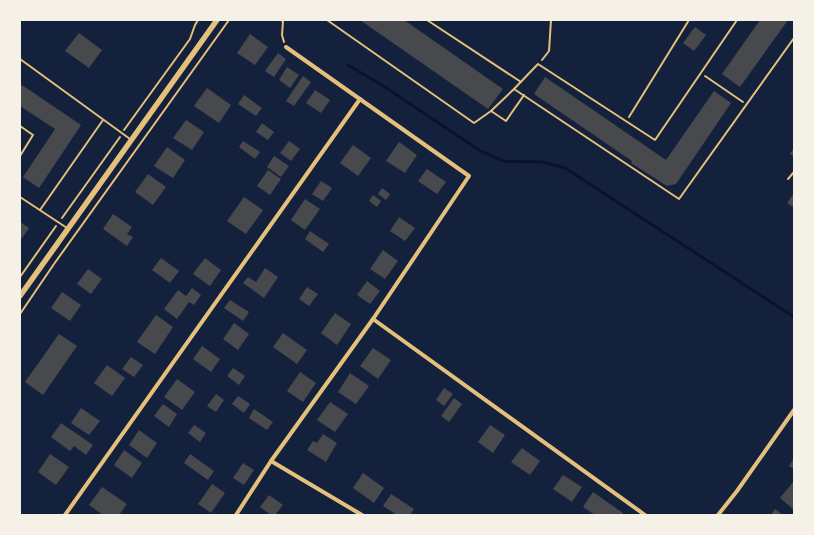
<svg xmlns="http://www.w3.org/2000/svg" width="814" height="535" font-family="Montserrat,sans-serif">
<rect width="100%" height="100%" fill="#14213d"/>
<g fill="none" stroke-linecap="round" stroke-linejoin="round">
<polyline stroke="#0b132b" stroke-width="3" points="348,65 385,87 479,150 503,161 542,162 565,168 794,317"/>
</g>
<g fill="#48494c">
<polygon points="360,20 404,20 503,89 488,109"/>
<polygon points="760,20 788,20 740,87 722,74"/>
<polygon points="695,27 706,35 694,51 683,43"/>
<polygon points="79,33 102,50 89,68 65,51"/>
<polygon points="250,34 268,47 255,65 237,53"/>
<polygon points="278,53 286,59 274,77 265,71"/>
<polygon points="287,67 299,75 290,88 279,80"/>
<polygon points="303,76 311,82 294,106 286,101"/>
<polygon points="545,77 666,160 714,91 731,103 676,184 667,186 631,163 632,161 534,94"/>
<polygon points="22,85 81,125 39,188 23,177 55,129 20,106 20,88"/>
<polygon points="207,88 231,105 219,123 194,106"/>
<polygon points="315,90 330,100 321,113 306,103"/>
<polygon points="244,95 262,108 256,116 238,104"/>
<polygon points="186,120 204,132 192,150 173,138"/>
<polygon points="262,123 274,132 268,140 256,132"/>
<polygon points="243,141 260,152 255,159 239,147"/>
<polygon points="289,141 300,149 291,161 280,153"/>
<polygon points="399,142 417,155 405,173 386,161"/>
<polygon points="353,145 371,158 358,176 340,163"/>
<polygon points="167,147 185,160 173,178 154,166"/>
<polygon points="793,149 794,154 793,156 790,154"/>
<polygon points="274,156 289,166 281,177 267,167"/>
<polygon points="427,169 446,182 437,194 418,181"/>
<polygon points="268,170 281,179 270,195 257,186"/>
<polygon points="148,174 166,187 153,205 135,192"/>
<polygon points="321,181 332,188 323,201 312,194"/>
<polygon points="382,188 390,194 386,200 378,194"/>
<polygon points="794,193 794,208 787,203"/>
<polygon points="373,195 381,201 377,207 369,201"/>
<polygon points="244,197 263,210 246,234 227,221"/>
<polygon points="305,199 320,209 305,230 291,220"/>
<polygon points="113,214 132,227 127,234 133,237 127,246 103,229"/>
<polygon points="399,217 415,228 405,241 390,231"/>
<polygon points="20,222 29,228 20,241"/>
<polygon points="310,231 329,244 323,252 305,239"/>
<polygon points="383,250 398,261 385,279 370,269"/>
<polygon points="161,258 179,271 170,283 152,270"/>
<polygon points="205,258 221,270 210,286 193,274"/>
<polygon points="265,268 278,277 264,298 243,283 248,277 256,282"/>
<polygon points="88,269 102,279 91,294 77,284"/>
<polygon points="367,281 380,291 370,304 357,295"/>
<polygon points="307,287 318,294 309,306 299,299"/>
<polygon points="192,288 201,295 194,305 189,302 177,319 164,309 178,290 186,296"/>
<polygon points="62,292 81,305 70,321 51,308"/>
<polygon points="230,300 249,312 243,321 224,308"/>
<polygon points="335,313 351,324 337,345 321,333"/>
<polygon points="156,315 173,327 155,354 137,342"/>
<polygon points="234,323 249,334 238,350 223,339"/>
<polygon points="283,333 307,350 297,364 273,347"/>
<polygon points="59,334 77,346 43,395 25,382"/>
<polygon points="202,346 220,359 211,372 193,359"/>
<polygon points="373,348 391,360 378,379 360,366"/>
<polygon points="131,357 143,365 134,377 122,369"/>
<polygon points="107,365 125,378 112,396 94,383"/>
<polygon points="233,368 245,376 239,385 227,376"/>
<polygon points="300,372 316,383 303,402 287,391"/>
<polygon points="350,373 369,386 356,404 338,392"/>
<polygon points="177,379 195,392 182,410 164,397"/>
<polygon points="444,388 453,394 444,406 436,400"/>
<polygon points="216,394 224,400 216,412 207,406"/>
<polygon points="238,396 250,404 244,413 232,404"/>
<polygon points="454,398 462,404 449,422 441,416"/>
<polygon points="330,402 348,414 335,432 317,420"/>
<polygon points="163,404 177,414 169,427 154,416"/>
<polygon points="81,408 100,421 89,435 71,423"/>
<polygon points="254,409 273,422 267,430 249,418"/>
<polygon points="61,423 93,445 86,455 74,446 70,451 51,437"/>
<polygon points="194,425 206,433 200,442 188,433"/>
<polygon points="490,425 505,435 493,453 478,442"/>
<polygon points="139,430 157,443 147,458 129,445"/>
<polygon points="323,434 337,443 326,462 307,450 313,441 317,443"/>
<polygon points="522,448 540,461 530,475 511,462"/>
<polygon points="124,450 142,463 132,478 114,465"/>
<polygon points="50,454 69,467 56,485 38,472"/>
<polygon points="190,454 214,471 208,480 184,463"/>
<polygon points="794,458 794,469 789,466"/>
<polygon points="243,463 254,470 244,485 233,478"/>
<polygon points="363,473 384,488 374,503 353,488"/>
<polygon points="563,475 582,487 572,502 553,489"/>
<polygon points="794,481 794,510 780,498"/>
<polygon points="212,484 225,493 211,513 198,504"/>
<polygon points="102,487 127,504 119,515 103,515 89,505"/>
<polygon points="593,492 623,513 622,515 595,515 583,507"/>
<polygon points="391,494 414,509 410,515 397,515 383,506"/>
<polygon points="269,495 283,505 275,515 271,515 260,507"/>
<polygon points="775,509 783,515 771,515"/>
</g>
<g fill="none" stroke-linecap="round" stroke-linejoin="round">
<g stroke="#e5c07b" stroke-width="2">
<polyline points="281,20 283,21 282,35 284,42"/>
<polyline points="542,60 549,51 551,20"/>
<polyline points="705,76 743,102"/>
<polyline points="629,117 689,20"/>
<polyline points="124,130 190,39 195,25 198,20"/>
<polyline points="62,218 120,137"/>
<polyline points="20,277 56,226"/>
<polyline points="20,314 54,264 229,20"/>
</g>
<g stroke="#e5c07b" stroke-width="2">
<polyline points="327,20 474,123 491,111 506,121 524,95"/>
<polyline points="427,20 521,82"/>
<polyline points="737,20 655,140 538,64 514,89 679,199 794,38"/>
<polyline points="20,59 130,139"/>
<polyline points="491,111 514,89"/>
<polyline points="20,126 33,135 20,156"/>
<polyline points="788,179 794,172"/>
<polyline points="20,197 67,228"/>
<polyline points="40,210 103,120"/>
</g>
<g stroke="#e5c07b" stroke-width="4">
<polyline points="373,319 645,515"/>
<polyline points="271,461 362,515"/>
<polyline points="65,515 360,99"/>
<polyline points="236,515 271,461 373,319 469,176 286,47"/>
<polyline points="718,515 737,491 794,410"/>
</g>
<polyline stroke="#e5c07b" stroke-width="5.5" points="20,296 217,20"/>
</g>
<rect width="814" height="535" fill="none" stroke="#f6f1e7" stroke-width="42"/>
</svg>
